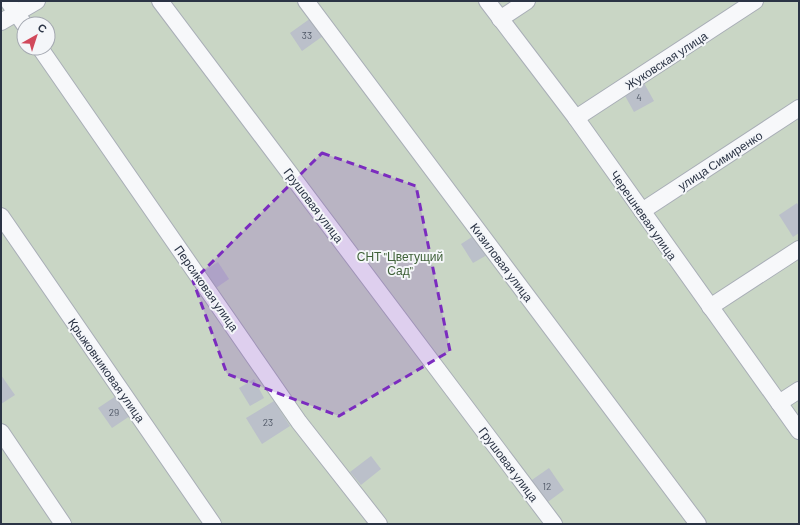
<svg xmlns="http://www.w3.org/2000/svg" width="800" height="525" font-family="Barlow,sans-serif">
<rect width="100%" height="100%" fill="#e4e7ec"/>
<path fill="#c9d6c5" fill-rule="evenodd" d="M 1,1 L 799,1 L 799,524 L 1,524 ZM 24,24 L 48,24 L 48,48 L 24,48 Z"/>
<g fill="#bbc0ca">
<polygon points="311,18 323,36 302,51 290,33"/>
<polygon points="644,83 654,101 634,112 624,94"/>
<polygon points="797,203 799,207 799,233 793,237 779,215"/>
<polygon points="475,235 487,255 473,263 461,244"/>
<polygon points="218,262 229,279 216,288 205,270"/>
<polygon points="1,375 15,395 1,404"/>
<polygon points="254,379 264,398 250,406 239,388"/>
<polygon points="116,396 130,416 112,428 98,408"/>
<polygon points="274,401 290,426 262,444 246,418"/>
<polygon points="371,456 381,469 361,485 350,472"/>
<polygon points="549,468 564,490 545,504 529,482"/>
</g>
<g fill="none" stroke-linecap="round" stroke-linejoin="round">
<defs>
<g id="minor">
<polyline points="8,1 24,24"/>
<polyline points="160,1 554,524"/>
<polyline points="306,1 698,524"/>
<polyline points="487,1 576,118 799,431"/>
<polyline points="500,19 527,1"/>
<polyline points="1,22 37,1"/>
<polyline points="40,48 299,422 379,524"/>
<polyline points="576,118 755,1"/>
<polyline points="642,211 799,108"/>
<polyline points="1,216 213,524"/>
<polyline points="710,307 799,249"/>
<polyline points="779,403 799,390"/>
<polyline points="1,432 63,524"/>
</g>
</defs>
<use href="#minor" stroke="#a9aeb7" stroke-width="18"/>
<use href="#minor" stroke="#f7f8fa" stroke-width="16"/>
</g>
<path fill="#7b2cbf" fill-opacity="0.2" stroke="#7b2cbf" stroke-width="3" stroke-dasharray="8 5" stroke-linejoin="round" d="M 322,153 L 416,186 L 450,351 L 339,416 L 227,374 L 193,281 Z"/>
<g text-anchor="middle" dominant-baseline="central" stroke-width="4" stroke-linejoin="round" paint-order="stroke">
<g font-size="10" fill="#4f5766">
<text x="307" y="35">33</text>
<text x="639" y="97">4</text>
<text x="114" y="412">29</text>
<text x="268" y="422">23</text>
<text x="547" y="486">12</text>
</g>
<g font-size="12" fill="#2b3445" stroke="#f4f6f9">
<text transform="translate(666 60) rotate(-33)">Жуковская улица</text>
<text transform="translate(720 160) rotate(-33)">улица Симиренко</text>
<text transform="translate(314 205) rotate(53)">Грушовая улица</text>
<text transform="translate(644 215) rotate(55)">Черешневая улица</text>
<text transform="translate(502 262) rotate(53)">Кизиловая улица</text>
<text transform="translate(207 288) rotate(55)">Персиковая улица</text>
<text transform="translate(107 370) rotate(55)">Крыжовниковая улица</text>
<text transform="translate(509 464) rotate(53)">Грушовая улица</text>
</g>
<g font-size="12" fill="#3f6138" stroke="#f4f6f9">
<text x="400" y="256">СНТ "Цветущий<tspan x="400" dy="14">Сад"</tspan></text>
</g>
</g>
<rect width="800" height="525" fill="none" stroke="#2b3445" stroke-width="4"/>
<g transform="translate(36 36) rotate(39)"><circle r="19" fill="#f4f6f9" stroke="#a4a8b1"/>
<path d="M0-3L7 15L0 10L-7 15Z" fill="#d1495b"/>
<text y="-6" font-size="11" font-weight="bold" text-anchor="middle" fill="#2b3445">С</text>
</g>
</svg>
